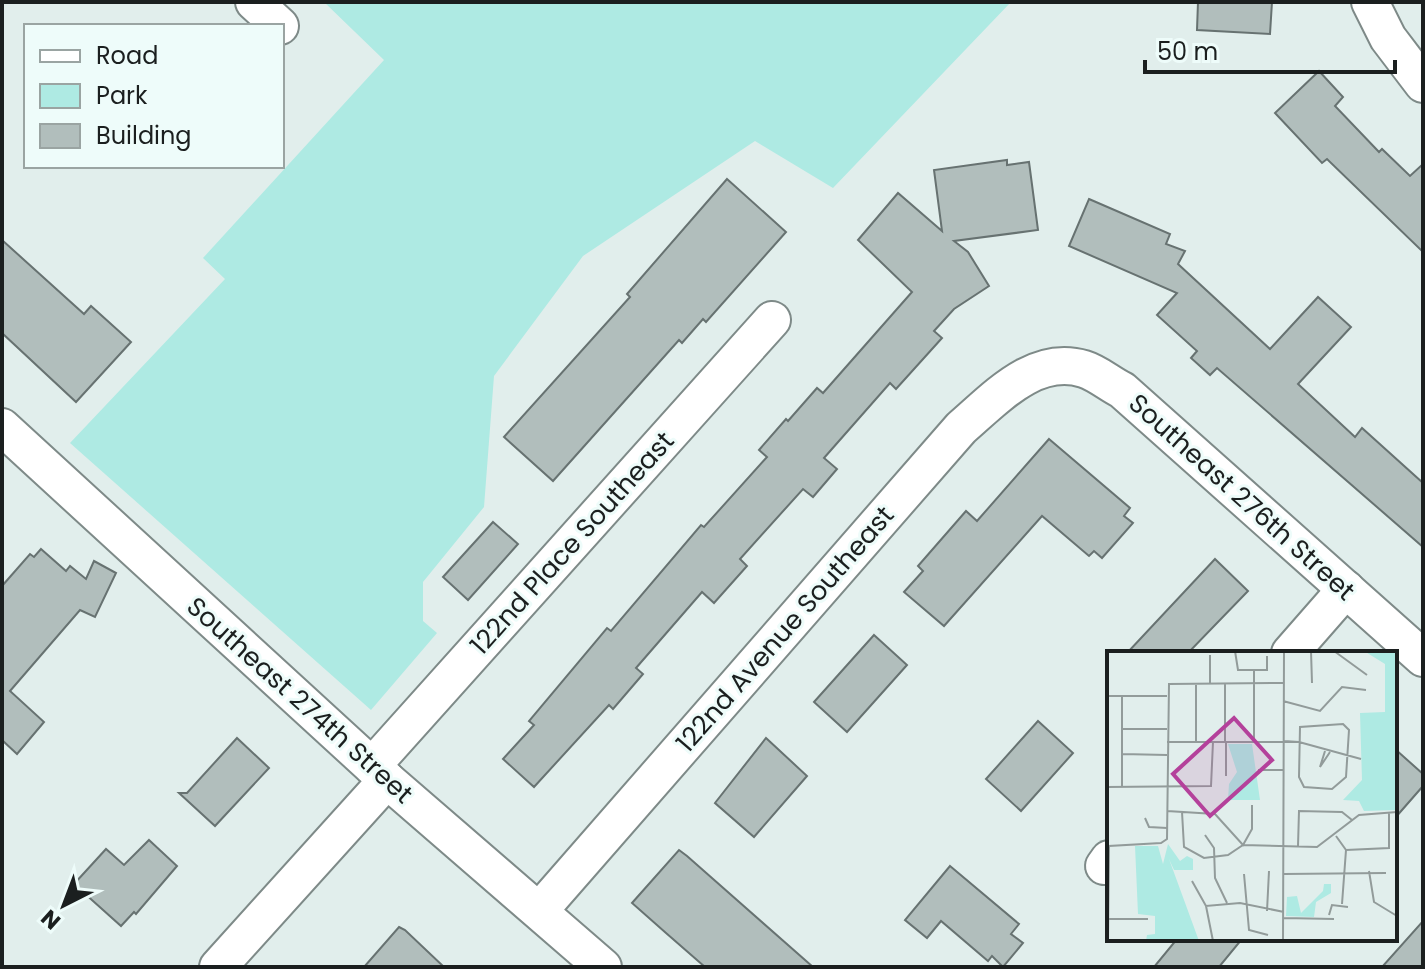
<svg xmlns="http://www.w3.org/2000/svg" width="1425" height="969" font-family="Poppins,sans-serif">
<rect width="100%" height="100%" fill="#e1eeec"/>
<polygon fill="#aeeae3" points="324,2 1011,2 833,188 755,141 583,256 494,376 484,507 423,582 423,621 437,633 371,710 70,443 225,279 203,258 384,60"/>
<g fill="#b1bebc" stroke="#677271" stroke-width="2">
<polygon points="1198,2 1272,2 1270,34 1197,30"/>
<polygon points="1319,71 1343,97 1335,106 1379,152 1382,149 1410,176 1423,164 1423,252 1327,159 1322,163 1275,113"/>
<polygon points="1007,160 1007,165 1029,162 1038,230 954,241 968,252 989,286 954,309 934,331 942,338 896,389 890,383 824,458 837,469 813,497 803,489 740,559 747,566 714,603 702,592 636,668 643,674 613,709 609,705 534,787 503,759 534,725 529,721 607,628 611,631 701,525 704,527 767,457 759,450 786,419 788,421 817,388 823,393 912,292 858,240 898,193 942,231 934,170"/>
<polygon points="727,179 786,232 706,322 703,319 682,343 679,340 553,481 504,437 630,297 627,294"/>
<polygon points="1089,199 1170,234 1166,244 1185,251 1178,264 1270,349 1318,297 1351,327 1298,384 1355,437 1362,428 1423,483 1423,547 1217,368 1210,375 1191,358 1197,351 1157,315 1177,293 1069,246"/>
<polygon points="2,240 84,314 91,306 131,342 76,402 2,333"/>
<polygon points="1049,439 1130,508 1124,516 1133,523 1102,558 1094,551 1089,556 1042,516 944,626 904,592 923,571 918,566 966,511 977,521"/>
<polygon points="493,522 518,544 468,600 443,577"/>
<polygon points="41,549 66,571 70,566 86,579 94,561 116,573 95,617 80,610 10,691 44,722 17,754 2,740 2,586 30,554 34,557"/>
<polygon points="1215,559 1248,591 1188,653 1127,653"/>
<polygon points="874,635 907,665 847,732 814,702"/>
<polygon points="1038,721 1073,753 1021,811 986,779"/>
<polygon points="237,738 269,768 215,826 179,793 187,793"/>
<polygon points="766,738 807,776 754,837 715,803"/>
<polygon points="1395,749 1423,774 1423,786 1395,818"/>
<polygon points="149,840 177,866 136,914 134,912 121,926 74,884 106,849 124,865"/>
<polygon points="679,850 687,856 813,967 705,967 666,933 632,903"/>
<polygon points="950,866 1019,924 1011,934 1023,943 1003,967 992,956 988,961 941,921 927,938 905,920"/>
<polygon points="1423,921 1423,967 1382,967"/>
<polygon points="399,927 405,930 444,967 364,967"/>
<polygon points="1177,939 1242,939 1219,967 1154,967"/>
</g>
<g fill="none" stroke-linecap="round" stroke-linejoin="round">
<defs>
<g id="minor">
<polyline points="254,2 280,26"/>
<polyline points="1370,2 1388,38 1423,84"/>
<polyline points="2,427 387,780 603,967"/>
<polyline points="1290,653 1346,589"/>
<polyline points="372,766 772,320"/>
<polyline points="1104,866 1109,859"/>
<path d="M 540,910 L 961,428 C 995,399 1034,354 1084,369 C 1097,373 1110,384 1122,390 L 1423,658"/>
<polyline points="218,967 387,780"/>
</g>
</defs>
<use href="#minor" stroke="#7e8a88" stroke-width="40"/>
<use href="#minor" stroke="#fff" stroke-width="36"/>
</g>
<g text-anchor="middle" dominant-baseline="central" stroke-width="6" stroke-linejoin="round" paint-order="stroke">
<g font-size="26" fill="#1b1f1f" stroke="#eefcfa">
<text transform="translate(1242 497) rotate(42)">Southeast 276th Street</text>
<text transform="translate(572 543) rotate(-48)">122nd Place Southeast</text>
<text transform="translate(785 629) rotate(-49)">122nd Avenue Southeast</text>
<text transform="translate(300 700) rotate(42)">Southeast 274th Street</text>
</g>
</g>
<g transform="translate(1107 651)">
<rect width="290" height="290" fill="#e1eeec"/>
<path d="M 257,0 L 290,0 L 290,159 L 257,160 L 252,150 L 236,149 L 255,129 L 253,62 L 278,61 L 278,13 ZM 121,93 L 145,93 L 153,149 L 121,149 L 122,133 L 130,121 ZM 61,193 L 73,210 L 80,205 L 86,208 L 86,219 L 67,219 L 62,208 L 92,290 L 39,290 L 40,284 L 48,283 L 48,265 L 31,263 L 28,195 L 51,195 L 56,213 ZM 217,233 L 224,233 L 224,242 L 209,251 L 207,266 L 179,265 L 180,246 L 190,245 L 194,262 L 216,240 Z" fill="#aeeae3"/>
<path fill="none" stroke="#929b9a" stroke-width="2" d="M 128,0 L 131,19 L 160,19 L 160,5M 204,0 L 205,32M 227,0 L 260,24M 147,19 L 147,90M 103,33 L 103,4M 0,45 L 60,45M 176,50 L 213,60 L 235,36 L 259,39M 236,73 L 242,79 L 239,126 L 225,138 L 197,136 L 192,126 L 193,76 ZM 15,78 L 60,78M 118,90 L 118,33M 119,90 L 119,125M 60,91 L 192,91 L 177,90M 89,91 L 89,32M 192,91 L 254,108M 218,100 L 213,116 L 223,101M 15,103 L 60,104M 151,119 L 176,119M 0,136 L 104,135 L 106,91M 15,136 L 15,45M 60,160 L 108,163 L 136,194 L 145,178 L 145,154M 75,161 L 77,196 L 97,207 L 121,204 L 136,194 L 210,196 L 252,164 L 290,161M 38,167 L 42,176 L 60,177M 98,184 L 107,197 L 108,227 L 120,252M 229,185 L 239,199 L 235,253M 191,195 L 192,160 L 235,161 L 245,169M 239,199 L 282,197 L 282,161M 262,220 L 267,251 L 290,265M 137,223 L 142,279 L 161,284M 177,223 L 279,222M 85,230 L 99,255 L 133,252 L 177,261M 99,255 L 106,290M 160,260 L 162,220M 222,264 L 225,254 L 241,256M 177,267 L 227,268M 1,268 L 41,268M 1,290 L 2,195 L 54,192 L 60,188 L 62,33 L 176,32M 176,290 L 177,0"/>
<path fill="#b4419b" fill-opacity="0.15" stroke="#b4419b" stroke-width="4" d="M 127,67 L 165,109 L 103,165 L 66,123 Z"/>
<rect width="290" height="290" fill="none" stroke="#1b1f1f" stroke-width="4"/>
</g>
<rect width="1425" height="969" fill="none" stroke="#1b1f1f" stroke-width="8"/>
<rect x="24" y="24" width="260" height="144" fill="#eefcfa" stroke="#9aa4a2" stroke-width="2"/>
<rect x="40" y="50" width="40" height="12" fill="#ffffff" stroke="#9aa4a2" stroke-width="2"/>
<text x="96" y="64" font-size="24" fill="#1b1f1f">Road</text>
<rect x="40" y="84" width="40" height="24" fill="#aeeae3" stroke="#9aa4a2" stroke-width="2"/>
<text x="96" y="104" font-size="24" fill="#1b1f1f">Park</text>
<rect x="40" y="124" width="40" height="24" fill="#b1bebc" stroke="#9aa4a2" stroke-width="2"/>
<text x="96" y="144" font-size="24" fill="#1b1f1f">Building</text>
<g transform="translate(64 905) rotate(222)" stroke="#eefcfa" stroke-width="6" paint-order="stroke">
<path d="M0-6L14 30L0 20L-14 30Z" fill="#1b1f1f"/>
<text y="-12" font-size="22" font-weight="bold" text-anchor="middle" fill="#1b1f1f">N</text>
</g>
<path d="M1145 60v12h250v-12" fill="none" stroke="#1b1f1f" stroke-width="4"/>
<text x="1157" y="60" font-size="24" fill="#1b1f1f" stroke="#eefcfa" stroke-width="6" paint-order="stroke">50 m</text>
</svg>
